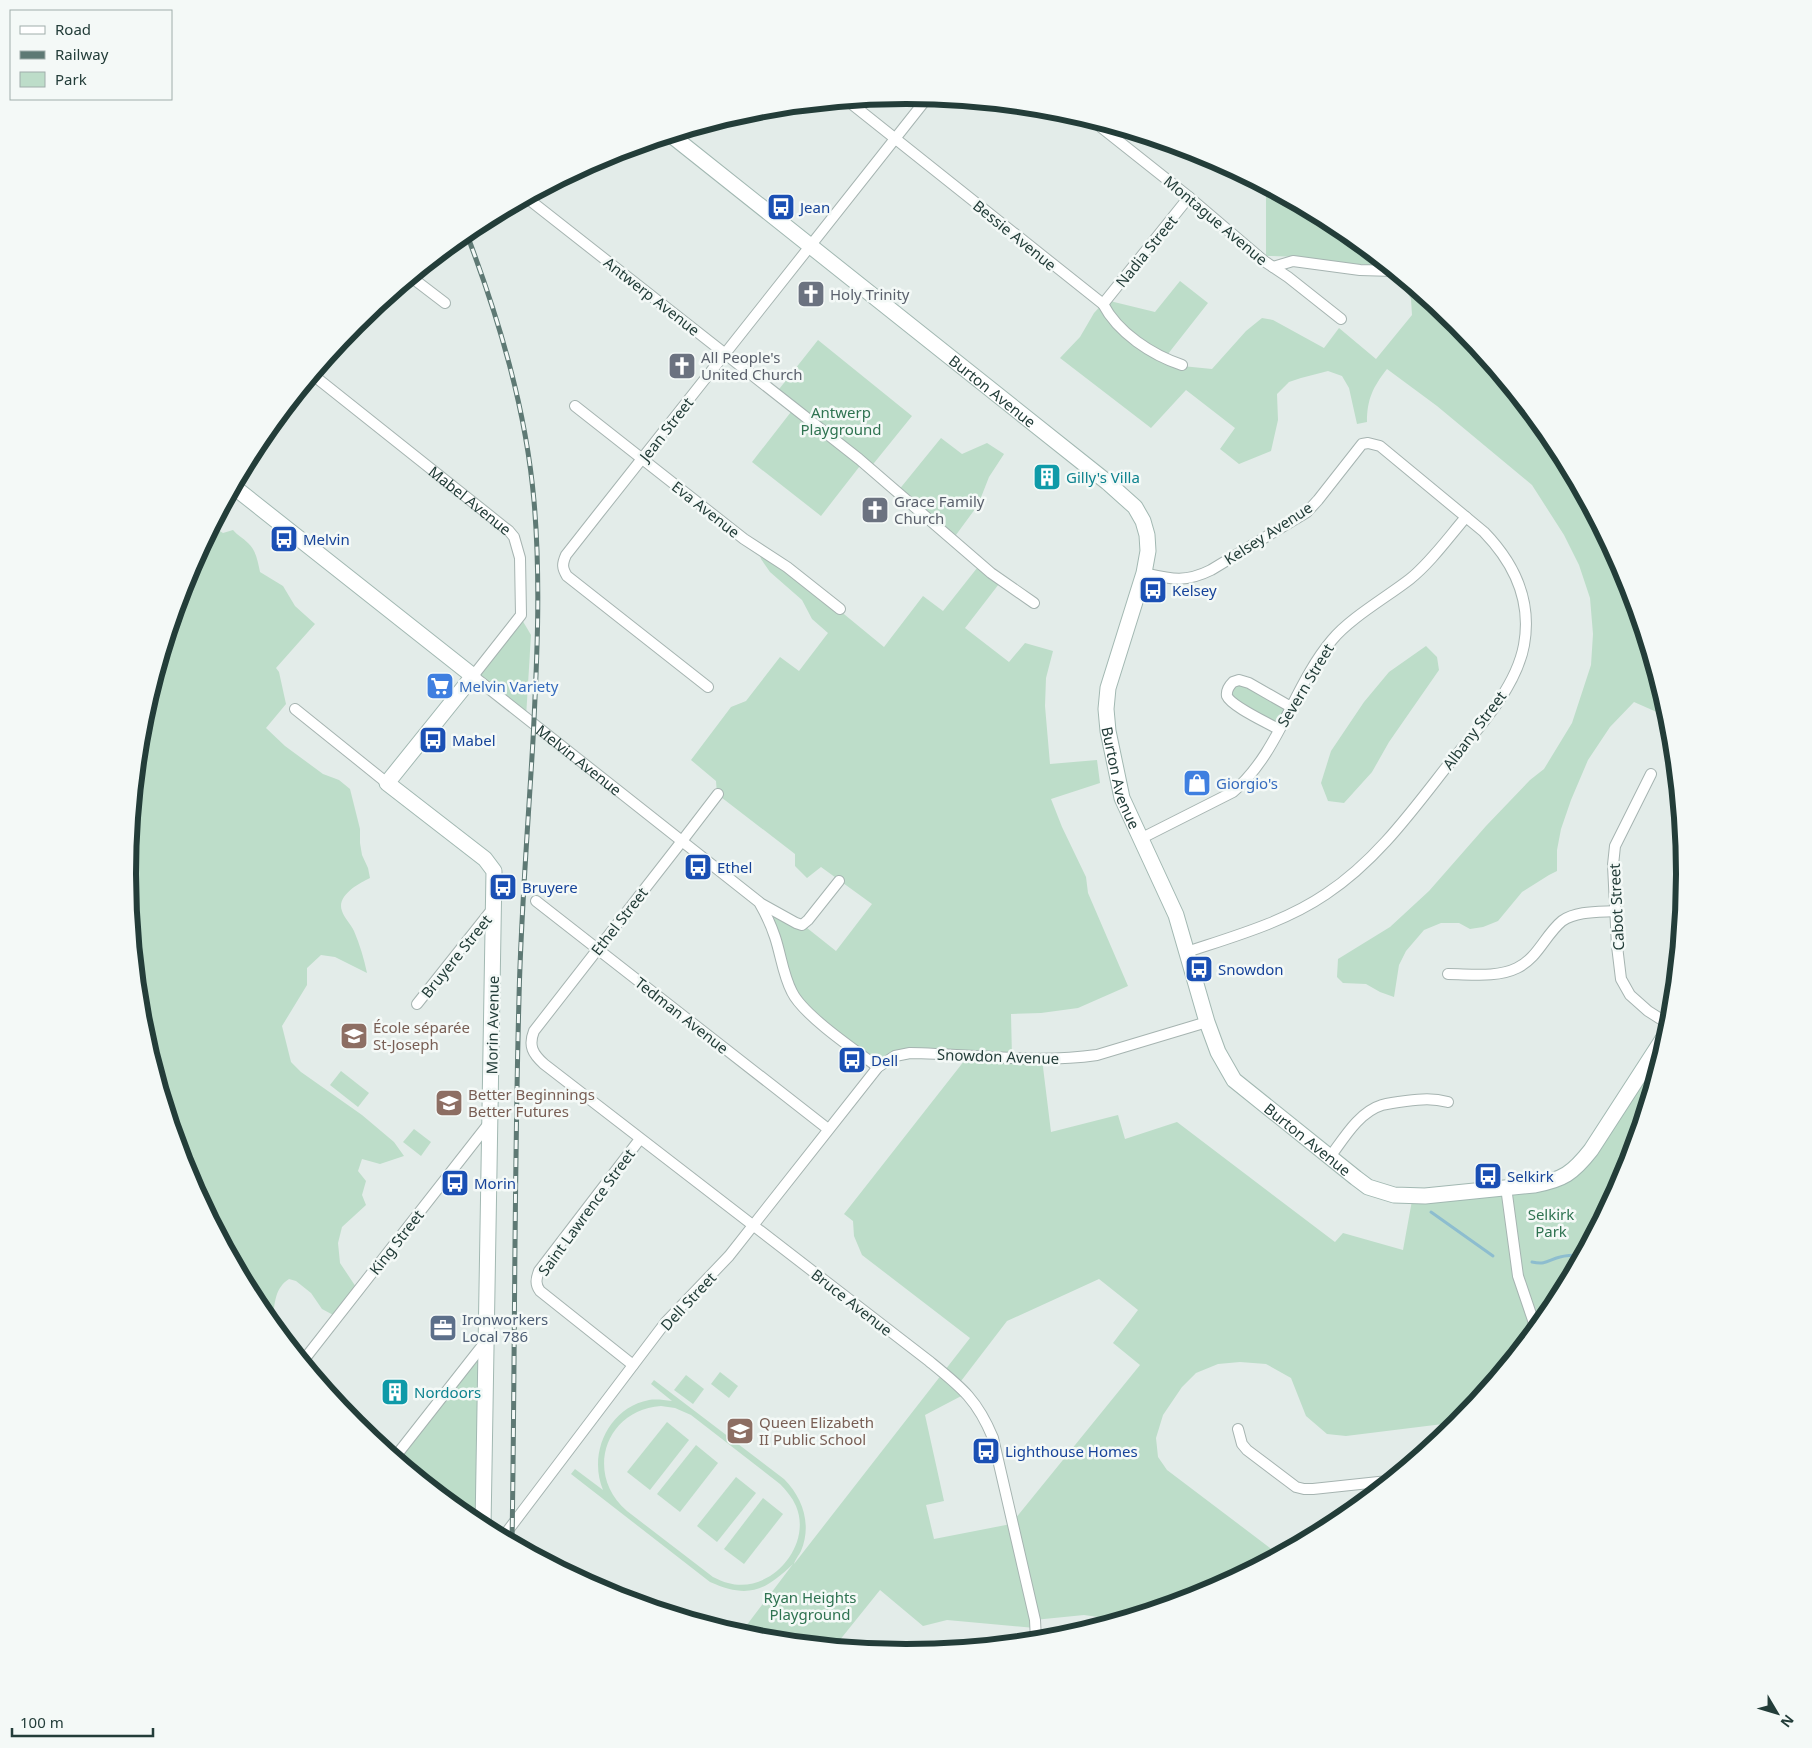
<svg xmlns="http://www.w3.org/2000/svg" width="1812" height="1748" font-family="'Noto Sans',sans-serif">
<rect width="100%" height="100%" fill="#e3ece9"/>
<g fill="#bdddc9" fill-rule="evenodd">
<path d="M 1266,188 L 1339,226 L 1387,266 C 1346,265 1306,255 1266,256 Z"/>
<path d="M 1404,280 L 1457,323 L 1554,441 L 1626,576 L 1668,717 L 1634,702 L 1610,727 L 1588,760 L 1571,800 L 1561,829 L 1557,850 L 1557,871 L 1549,875 L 1522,892 L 1498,921 L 1483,927 L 1470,929 L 1459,923 L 1441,923 L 1424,930 L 1406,951 L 1399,965 L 1394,997 L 1380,992 L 1366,984 L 1343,983 L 1337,977 L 1338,959 L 1390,927 L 1429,891 L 1486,826 L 1530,780 L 1544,769 L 1572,723 L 1591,665 L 1593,634 L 1590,598 L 1579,565 L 1564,535 L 1532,485 L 1437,406 L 1387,369 C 1373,387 1367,399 1367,422 L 1357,424 L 1349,388 L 1342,376 L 1328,371 L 1301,378 L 1289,382 L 1277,394 L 1278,420 L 1271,451 L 1239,464 L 1220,449 L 1235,428 L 1186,390 L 1151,428 L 1060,358 L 1080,337 L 1094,313 L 1107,299 L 1114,302 L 1155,312 L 1180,281 L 1208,303 L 1164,359 L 1182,366 L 1212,369 L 1246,331 L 1262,318 L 1273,320 L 1324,348 L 1339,328 L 1376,359 L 1412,315 L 1411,299 L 1404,286 Z"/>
<polygon points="818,340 912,416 870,468 863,462 821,516 752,462 794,408 776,393"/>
<polygon points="941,438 962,454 987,443 1004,454 989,477 978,505 953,539 898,491"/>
<path d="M 215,528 L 223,533 L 233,530 C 237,535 243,538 248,543 C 256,550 258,562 260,572 L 283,586 L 295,606 L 315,624 L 276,668 L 279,672 L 286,704 L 266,728 L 285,746 L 323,774 L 339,780 L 350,789 L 360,829 L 360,843 L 362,855 L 368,868 L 370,878 C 359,883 336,896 342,911 C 344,918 351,924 354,931 C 360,945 364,959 367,973 L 335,957 L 321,955 L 307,968 L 307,985 L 282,1026 L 291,1062 L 301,1072 L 362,1115 L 394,1142 L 404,1156 L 380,1164 L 362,1159 L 358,1171 L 366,1181 L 362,1195 L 366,1205 L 342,1227 L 338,1243 L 340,1263 L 358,1290 L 337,1317 L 322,1309 L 311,1293 L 296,1281 L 289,1279 C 275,1288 275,1302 273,1317 L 269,1320 L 258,1307 L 186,1172 L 142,1026 L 127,874 L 142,722 L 186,576 L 209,534 Z"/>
<path d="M 758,549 L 839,610 L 884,647 L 923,596 L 943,611 L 981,563 L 1002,580 L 965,628 L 1009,662 L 1025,643 L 1053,651 L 1046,678 L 1045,706 L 1050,764 L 1097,760 L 1100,783 L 1051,799 L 1062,827 L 1086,877 L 1088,893 L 1128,986 L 1078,1008 L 1041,1013 L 1011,1014 L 1012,1058 L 1042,1059 L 1051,1132 L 1118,1115 L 1125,1139 L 1177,1122 L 1335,1242 L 1343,1233 L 1403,1250 L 1413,1195 L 1563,1175 L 1644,1068 L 1655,1076 L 1626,1172 L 1554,1307 L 1463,1417 L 1451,1423 L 1346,1436 L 1327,1434 L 1306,1416 L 1291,1378 L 1266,1364 L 1240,1362 L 1218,1364 L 1196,1373 L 1182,1387 L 1163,1415 L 1156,1438 L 1158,1457 L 1167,1470 L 1278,1554 L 1204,1594 L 1119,1620 L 1084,1615 L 1034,1620 L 1035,1628 L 947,1620 L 923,1626 L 880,1590 L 835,1646 L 754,1638 L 740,1634 L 793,1564 C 765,1591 748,1599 710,1582 L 571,1474 L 575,1469 L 603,1490 C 588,1454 608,1408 649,1400 C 656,1399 664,1400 672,1401 L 651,1384 L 654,1380 L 784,1479 C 803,1498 812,1525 801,1551 C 799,1555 795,1560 794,1564 L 970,1338 L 862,1255 L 854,1236 L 853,1221 L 844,1214 L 968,1056 L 910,1052 L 877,1066 L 802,1006 L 760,902 L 802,924 L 836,951 L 872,904 L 821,867 L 807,878 L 795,866 L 795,854 L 717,794 L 716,781 L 691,760 L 731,707 L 746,701 L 780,657 L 799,671 L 828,633 L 812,619 L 802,600 L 770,572 L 761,559 ZM 1099,1279 L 1138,1310 L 1113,1343 L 1140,1365 L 1011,1524 L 934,1539 L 926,1505 L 944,1501 L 925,1415 L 967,1393 L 958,1385 L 1007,1321 ZM 661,1406 L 675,1408 L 691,1415 L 780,1484 C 786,1490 792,1497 796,1506 C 813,1546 770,1595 728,1583 C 723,1582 718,1579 713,1577 L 627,1511 C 584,1474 605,1410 661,1406 Z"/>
<polygon points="521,618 531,635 526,717 474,676"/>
<polygon points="1426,646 1437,657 1439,670 1389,742 1372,772 1344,803 1328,801 1321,783 1331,751 1364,702 1389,672"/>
<polygon points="1239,681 1289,707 1278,728 1229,698 1230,686"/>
<polygon points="341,1071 369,1093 358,1107 330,1085"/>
<polygon points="414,1129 431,1142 421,1156 403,1142"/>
<polygon points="485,1340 482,1527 473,1522 394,1457"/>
<polygon points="720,1372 738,1386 729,1398 711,1384"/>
<polygon points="686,1375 704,1389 693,1404 674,1390"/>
<polygon points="667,1422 689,1440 650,1490 627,1472"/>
<polygon points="696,1445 718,1463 680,1512 657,1494"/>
<polygon points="736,1477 756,1493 717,1542 697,1526"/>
<polygon points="763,1498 783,1514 744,1564 724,1549"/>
</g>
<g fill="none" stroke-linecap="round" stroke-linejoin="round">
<g stroke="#8dbdcf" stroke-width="3">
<polyline points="1431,1212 1493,1256"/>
<path d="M 1532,1262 C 1547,1265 1548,1260 1560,1257 C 1567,1255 1575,1255 1582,1255"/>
</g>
<defs>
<g id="street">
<path d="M 848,101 L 1103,304 C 1118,333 1152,355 1182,365"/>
<polyline points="1092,120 1189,197 1264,261 1288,277 1341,319"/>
<polyline points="527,198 859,459 991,573 1034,603"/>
<polyline points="1273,267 1293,261 1360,270 1394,271"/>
<polyline points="411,277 445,303"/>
<polyline points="1103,304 1189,197"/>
<path id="s1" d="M 313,375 L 509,531 L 514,537 L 520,558 L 521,615 L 473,676 L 759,902 C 766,914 771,925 775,937 C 781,955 783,975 792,992 C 803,1015 856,1051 878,1067"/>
<polyline points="575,406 744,539 787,567 840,609"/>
<path d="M 1144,573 C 1171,579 1185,583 1211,570 L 1307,512 L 1318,500 L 1362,444 L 1368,443 L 1380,446 L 1484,532 C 1514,563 1532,601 1524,645 C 1516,689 1476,731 1448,765 C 1412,811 1376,861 1326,894 C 1285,922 1235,936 1187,952"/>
<path d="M 708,687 L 567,576 C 562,568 562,564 566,555 L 599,513 L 928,97"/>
<polyline points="295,709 387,783"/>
<path d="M 1278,729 C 1268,723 1231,706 1227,696 C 1226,690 1229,686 1233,682 L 1239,680 L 1249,683 L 1291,707"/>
<polyline points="1651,774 1615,846 1613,865 1617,946 1621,979 1630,995 1648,1011 1670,1025"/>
<path d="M 718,794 L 682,841 L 534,1031 C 528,1046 533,1054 544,1064 L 929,1361 C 961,1387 977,1399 993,1438 L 1035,1620 L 1036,1640"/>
<path d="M 1140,839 L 1233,792 C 1280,752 1293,686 1332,640 C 1350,618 1387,597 1410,579 C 1431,562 1448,538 1466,517"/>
<polyline points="536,901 828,1129"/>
<polyline points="760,903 796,923 802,925 808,920 839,881"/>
<path d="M 1448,974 C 1470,974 1497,978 1517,968 C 1538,958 1545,935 1562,921 C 1576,911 1598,912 1615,911"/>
<polyline points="417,1004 494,907"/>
<path d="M 1330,1157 C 1344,1138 1359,1112 1382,1105 C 1390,1103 1398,1102 1406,1101 C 1421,1099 1433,1098 1448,1102"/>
<polyline points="1506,1187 1518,1276 1536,1329"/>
<polyline points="303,1361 490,1122"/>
<path d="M 633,1365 L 540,1291 C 535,1284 536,1279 539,1271 L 640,1139"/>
<polyline points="1238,1429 1242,1444 1247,1450 1296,1487 1304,1489 1313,1489 1388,1481"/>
<polyline points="395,1457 486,1341"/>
<path d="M 503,1537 L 665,1323 L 729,1256 L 878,1067 L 895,1056 L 910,1053 C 973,1054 1034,1064 1097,1055 L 1207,1022"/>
</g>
<g id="secondary">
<path id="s2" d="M 671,135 L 1107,482 L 1135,507 L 1143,521 L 1147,535 L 1148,551 L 1144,573 L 1108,688 L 1106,709 L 1108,731 L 1122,798 L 1176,915 L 1207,1022 L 1218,1052 L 1234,1080 L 1356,1178 L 1368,1187 L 1394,1195 L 1425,1196 L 1534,1185 C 1563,1180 1573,1173 1591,1150 L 1668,1031"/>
<polyline points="234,487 473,676 387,783 485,859 494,871 483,1527"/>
</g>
</defs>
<use href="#street" stroke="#a6b4b1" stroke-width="12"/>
<use href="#secondary" stroke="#a2b8b2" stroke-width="17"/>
<use href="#street" stroke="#fff" stroke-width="10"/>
<use href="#secondary" stroke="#fff" stroke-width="15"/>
<defs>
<path id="rail" d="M 466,232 C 499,319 526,409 534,501 C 541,581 537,661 533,740 C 528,826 521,912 519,998 C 514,1180 515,1361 512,1542"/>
</defs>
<use href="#rail" stroke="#5e7974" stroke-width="5"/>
<use href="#rail" stroke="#f4f9f7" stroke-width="3" stroke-dasharray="9" stroke-linecap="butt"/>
</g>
<defs>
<symbol id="bus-square" viewBox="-11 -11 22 22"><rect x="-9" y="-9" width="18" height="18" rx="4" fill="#1a4fb4" stroke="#f4f9f7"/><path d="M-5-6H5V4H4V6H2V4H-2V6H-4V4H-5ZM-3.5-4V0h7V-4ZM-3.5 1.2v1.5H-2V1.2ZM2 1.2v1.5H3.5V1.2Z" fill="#fff"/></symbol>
<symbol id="church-square" viewBox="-11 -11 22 22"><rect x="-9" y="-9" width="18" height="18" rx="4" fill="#6b7280" stroke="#f4f9f7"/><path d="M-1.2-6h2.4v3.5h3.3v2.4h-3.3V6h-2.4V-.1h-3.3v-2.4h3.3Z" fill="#fff"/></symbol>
<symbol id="building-square" viewBox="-11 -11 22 22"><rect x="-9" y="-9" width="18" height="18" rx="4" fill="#0f9aa8" stroke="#f4f9f7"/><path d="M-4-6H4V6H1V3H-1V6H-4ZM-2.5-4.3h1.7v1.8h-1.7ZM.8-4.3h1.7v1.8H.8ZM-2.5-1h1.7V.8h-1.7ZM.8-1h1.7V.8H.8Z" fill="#fff"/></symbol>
<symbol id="supermarket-square" viewBox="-11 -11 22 22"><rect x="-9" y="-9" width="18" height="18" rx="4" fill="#3f7fe0" stroke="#f4f9f7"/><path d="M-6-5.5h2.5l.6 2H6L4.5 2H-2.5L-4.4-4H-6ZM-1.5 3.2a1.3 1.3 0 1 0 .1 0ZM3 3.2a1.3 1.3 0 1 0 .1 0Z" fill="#fff"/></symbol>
<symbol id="shop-square" viewBox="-11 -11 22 22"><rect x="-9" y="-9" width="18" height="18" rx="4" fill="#3f7fe0" stroke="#f4f9f7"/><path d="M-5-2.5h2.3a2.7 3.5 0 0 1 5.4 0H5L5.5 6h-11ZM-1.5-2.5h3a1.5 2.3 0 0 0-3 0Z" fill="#fff"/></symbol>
<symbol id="school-square" viewBox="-11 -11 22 22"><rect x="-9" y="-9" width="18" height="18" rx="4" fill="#8d6e63" stroke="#f4f9f7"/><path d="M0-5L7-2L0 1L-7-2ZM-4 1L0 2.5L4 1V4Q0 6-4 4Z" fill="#fff"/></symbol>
<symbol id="office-square" viewBox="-11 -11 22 22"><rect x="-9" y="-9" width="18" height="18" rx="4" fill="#5c6f8a" stroke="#f4f9f7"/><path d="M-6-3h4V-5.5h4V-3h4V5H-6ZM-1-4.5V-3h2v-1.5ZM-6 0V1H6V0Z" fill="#fff"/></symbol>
</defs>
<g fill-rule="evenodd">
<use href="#bus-square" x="765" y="191" width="32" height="32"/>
<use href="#church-square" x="795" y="278" width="32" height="32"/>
<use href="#church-square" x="666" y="350" width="32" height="32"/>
<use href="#building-square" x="1031" y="461" width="32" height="32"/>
<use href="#church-square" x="859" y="494" width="32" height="32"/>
<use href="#bus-square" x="268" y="523" width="32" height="32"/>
<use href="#bus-square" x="1137" y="574" width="32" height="32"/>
<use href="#supermarket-square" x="424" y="670" width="32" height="32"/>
<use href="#bus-square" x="417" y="724" width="32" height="32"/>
<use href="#shop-square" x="1181" y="767" width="32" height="32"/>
<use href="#bus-square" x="682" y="851" width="32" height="32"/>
<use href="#bus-square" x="487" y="871" width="32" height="32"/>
<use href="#bus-square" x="1183" y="953" width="32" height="32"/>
<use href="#school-square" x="338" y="1020" width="32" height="32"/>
<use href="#bus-square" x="836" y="1044" width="32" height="32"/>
<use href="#school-square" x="433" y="1087" width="32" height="32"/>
<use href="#bus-square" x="1472" y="1160" width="32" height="32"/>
<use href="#bus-square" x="439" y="1167" width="32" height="32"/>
<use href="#office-square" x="427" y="1312" width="32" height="32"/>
<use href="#building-square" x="379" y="1376" width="32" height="32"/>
<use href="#school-square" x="724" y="1415" width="32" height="32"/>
<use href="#bus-square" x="970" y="1435" width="32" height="32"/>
</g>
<g text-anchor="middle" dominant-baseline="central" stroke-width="5" stroke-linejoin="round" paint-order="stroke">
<g font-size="15" fill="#164399" stroke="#f4f9f7" text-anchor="start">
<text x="800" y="207">Jean</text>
<text x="303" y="539">Melvin</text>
<text x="1172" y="590">Kelsey</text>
<text x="452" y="740">Mabel</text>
<text x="717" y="867">Ethel</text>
<text x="522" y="887">Bruyere</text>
<text x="1218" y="969">Snowdon</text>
<text x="871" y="1060">Dell</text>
<text x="1507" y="1176">Selkirk</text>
<text x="474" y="1183">Morin</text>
<text x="1005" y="1451">Lighthouse Homes</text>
</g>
<g font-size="15" fill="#233d39" stroke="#f4f9f7">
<text transform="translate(1216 220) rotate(40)">Montague Avenue</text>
<text transform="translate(1015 235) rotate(39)">Bessie Avenue</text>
<text transform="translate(1146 251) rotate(-51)">Nadia Street</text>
<text transform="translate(652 296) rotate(38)">Antwerp Avenue</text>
<text stroke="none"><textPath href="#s2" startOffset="411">Burton Avenue</textPath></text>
<text transform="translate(666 429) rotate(-52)">Jean Street</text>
<text stroke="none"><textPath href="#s1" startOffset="201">Mabel Avenue</textPath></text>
<text transform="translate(706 509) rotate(38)">Eva Avenue</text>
<text transform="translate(1268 533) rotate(-33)">Kelsey Avenue</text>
<text transform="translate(1305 685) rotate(-59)">Severn Street</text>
<text transform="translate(1474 730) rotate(-53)">Albany Street</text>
<text stroke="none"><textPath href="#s1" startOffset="550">Melvin Avenue</textPath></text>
<text stroke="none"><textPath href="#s2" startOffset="876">Burton Avenue</textPath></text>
<text transform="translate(1616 907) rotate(-93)">Cabot Street</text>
<text transform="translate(619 921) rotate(-52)">Ethel Street</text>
<text transform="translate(456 956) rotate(-51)">Bruyere Street</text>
<text transform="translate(682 1015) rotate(38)">Tedman Avenue</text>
<text transform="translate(492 1025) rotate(-89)">Morin Avenue</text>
<text transform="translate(998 1056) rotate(2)">Snowdon Avenue</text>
<text stroke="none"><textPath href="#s2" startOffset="1295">Burton Avenue</textPath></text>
<text transform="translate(586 1212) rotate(-54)">Saint Lawrence Street</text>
<text transform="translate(396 1242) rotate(-52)">King Street</text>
<text transform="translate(688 1301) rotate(-47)">Dell Street</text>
<text transform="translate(852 1302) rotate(38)">Bruce Avenue</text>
</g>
<g font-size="15" fill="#5b616d" stroke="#f4f9f7" text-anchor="start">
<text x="830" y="294">Holy Trinity</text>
<text x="701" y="357">All People's<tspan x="701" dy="17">United Church</tspan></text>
<text x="894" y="501">Grace Family<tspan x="894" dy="17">Church</tspan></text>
</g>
<g font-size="15" fill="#2f7351" stroke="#f4f9f7">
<text x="841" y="412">Antwerp<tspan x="841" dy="17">Playground</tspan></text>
<text x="1551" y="1214">Selkirk<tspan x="1551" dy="17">Park</tspan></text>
<text x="810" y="1597">Ryan Heights<tspan x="810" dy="17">Playground</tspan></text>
</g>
<g font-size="15" fill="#0d838f" stroke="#f4f9f7" text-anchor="start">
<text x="1066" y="477">Gilly's Villa</text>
<text x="414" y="1392">Nordoors</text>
</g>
<g font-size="15" fill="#366cbe" stroke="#f4f9f7" text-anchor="start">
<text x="459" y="686">Melvin Variety</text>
<text x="1216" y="783">Giorgio's</text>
</g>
<g font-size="15" fill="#785e54" stroke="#f4f9f7" text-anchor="start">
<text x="373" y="1027">École séparée<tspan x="373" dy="17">St-Joseph</tspan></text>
<text x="468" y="1094">Better Beginnings<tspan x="468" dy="17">Better Futures</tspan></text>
<text x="759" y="1422">Queen Elizabeth<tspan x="759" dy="17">II Public School</tspan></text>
</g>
<g font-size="15" fill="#4e5e75" stroke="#f4f9f7" text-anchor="start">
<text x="462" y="1319">Ironworkers<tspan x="462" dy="17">Local 786</tspan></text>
</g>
</g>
<path d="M0 0H1812V1748H0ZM136 874a770 770 0 1 1 1540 0a770 770 0 1 1-1540 0Z" fill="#f4f9f7" fill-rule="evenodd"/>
<path fill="none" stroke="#233d39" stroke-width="6" d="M136 874a770 770 0 1 1 1540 0a770 770 0 1 1-1540 0Z"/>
<rect x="10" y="10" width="162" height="90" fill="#f4f9f7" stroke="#a0aeab"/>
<rect x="20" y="26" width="25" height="8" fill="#ffffff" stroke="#a0aeab"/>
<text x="55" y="35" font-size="15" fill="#233d39">Road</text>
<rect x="20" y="51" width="25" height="8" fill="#5e7974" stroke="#a0aeab"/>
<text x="55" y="60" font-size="15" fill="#233d39">Railway</text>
<rect x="20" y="72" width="25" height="15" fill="#bdddc9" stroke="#a0aeab"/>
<text x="55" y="85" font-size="15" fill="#233d39">Park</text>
<g transform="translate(1777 1713) rotate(128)" stroke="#f4f9f7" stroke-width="4" paint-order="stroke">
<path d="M0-4L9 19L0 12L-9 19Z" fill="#233d39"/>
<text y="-8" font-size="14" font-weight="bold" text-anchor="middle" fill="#233d39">N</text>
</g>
<path d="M12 1728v8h141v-8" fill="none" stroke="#233d39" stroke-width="2.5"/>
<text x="20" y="1728" font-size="15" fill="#233d39" stroke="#f4f9f7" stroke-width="4" paint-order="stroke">100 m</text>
</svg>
